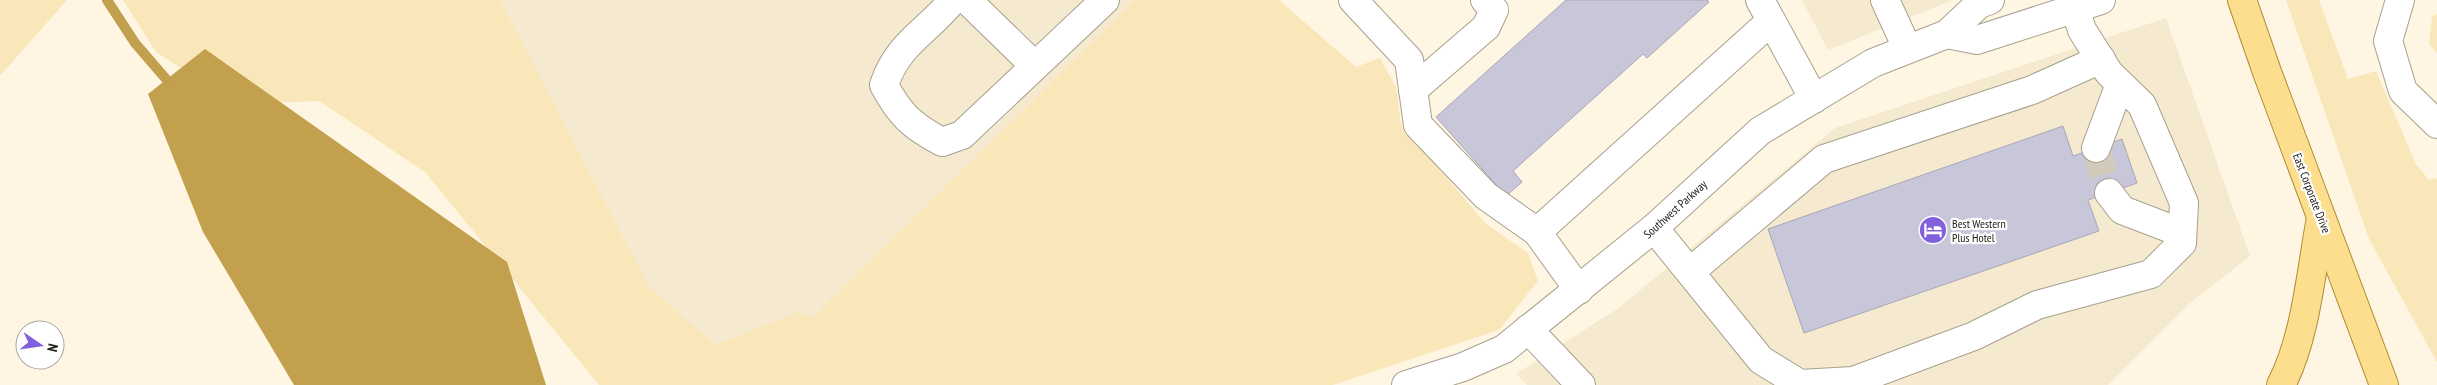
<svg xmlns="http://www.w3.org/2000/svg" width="2437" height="385" font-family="'PT Sans Narrow',sans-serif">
<rect width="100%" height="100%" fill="#fef5e2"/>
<g fill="#f5ead0">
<polygon points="492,0 1158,0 804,338 704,346 630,285"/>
<polygon points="1802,0 1953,0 1828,50"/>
<polygon points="2166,18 2250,256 2190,303 2108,385 1527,385 1516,374 1620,307 1835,128"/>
</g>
<g fill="#fae7b9">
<polygon points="0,0 67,0 0,76"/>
<polygon points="123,0 500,0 649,287 715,345 799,312 812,318 1135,0 1279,0 1356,67 1380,58 1396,87 1401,124 1486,224 1528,253 1538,281 1499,330 1333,385 599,385 425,172 319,101 237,104 156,52"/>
<polygon points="2286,0 2319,0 2348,79 2376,71 2416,164 2429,180 2437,178 2437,362 2369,239"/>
<polygon points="2437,14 2437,53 2429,43 2432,16"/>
</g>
<polygon fill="#c2a04d" points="205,49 507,262 546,385 294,385 203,232 148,94"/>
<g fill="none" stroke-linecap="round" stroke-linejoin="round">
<polyline stroke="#c2a04d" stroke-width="10" points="107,0 135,43 166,79"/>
</g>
<g fill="#c8c6d9" stroke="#a9a6b9">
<polygon points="1566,0 1707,0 1709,2 1647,58 1643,54 1513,171 1522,182 1506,196 1436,117"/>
<polygon points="2063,126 2073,156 2122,139 2137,183 2088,200 2099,231 1804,333 1768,229"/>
</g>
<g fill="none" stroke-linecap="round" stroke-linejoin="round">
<polyline stroke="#d2caba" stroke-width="28" stroke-dasharray="28 14" stroke-linecap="butt" points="2096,148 2109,193"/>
<defs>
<g id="minor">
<path d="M 953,0 C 927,32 898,43 884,85 C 900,115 912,126 942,142 L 962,135 L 1105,0"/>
<polyline points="967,0 1035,66"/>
<polyline points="1353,0 1409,60 1418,125 1486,196 1537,232 1579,290"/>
<polyline points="1760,0 1814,99"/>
<polyline points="1885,0 1907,48"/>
<polyline points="2400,0 2388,41 2403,91 2437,124"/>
<polyline points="1947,34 1977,40 2101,0"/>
<polyline points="1413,90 1486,27 1494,10 1485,0"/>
<polyline points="2096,148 2120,84"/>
<polyline points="2109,193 2122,210 2182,233"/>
<polyline points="1654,228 1761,360 1800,384 1853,381 1974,336 2037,305 2151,274 2182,243 2184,203 2142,105 2109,73 2082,30 2075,8"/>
<polyline points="1537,232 1771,21"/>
<polyline points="1690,272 1824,159 2032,90 2101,59"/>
<polyline points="1528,329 1581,385"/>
<polyline points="1406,385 1463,367 1504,349 1654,228 1760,131 1873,63 1947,34 1979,4 1990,0"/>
</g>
<g id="major">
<polyline points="2242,0 2267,72 2384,385"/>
<path d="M 2281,385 C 2306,338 2311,270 2321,218"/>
</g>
</defs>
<use href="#minor" stroke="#a7a08e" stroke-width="30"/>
<use href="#major" stroke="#af8d34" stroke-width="30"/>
<use href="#minor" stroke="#fff" stroke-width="28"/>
<use href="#major" stroke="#fcde8e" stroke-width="28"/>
</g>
<defs>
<symbol id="hotel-disc" viewBox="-11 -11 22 22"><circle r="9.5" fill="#8160db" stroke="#fff"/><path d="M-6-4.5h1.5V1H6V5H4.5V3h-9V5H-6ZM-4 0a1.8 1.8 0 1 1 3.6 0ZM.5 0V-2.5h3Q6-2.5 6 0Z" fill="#fff"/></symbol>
</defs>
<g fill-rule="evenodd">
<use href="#hotel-disc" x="1917" y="214" width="32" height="32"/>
</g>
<g text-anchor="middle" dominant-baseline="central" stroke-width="4.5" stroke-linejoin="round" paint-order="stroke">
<g font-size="12" fill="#232019" stroke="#fff">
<text transform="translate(2312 193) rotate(69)">East Corporate Drive</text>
<text transform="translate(1675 209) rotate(-42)">Southwest Parkway</text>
</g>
<g font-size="12" fill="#232019" stroke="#fff" text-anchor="start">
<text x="1952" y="223">Best Western<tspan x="1952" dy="14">Plus Hotel</tspan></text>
</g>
</g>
<g transform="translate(40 345) rotate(103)"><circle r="24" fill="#ffffff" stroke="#a7a6a3"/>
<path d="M0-4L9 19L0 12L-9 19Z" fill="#8160db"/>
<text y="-8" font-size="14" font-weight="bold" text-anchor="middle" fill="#232019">N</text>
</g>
</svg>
